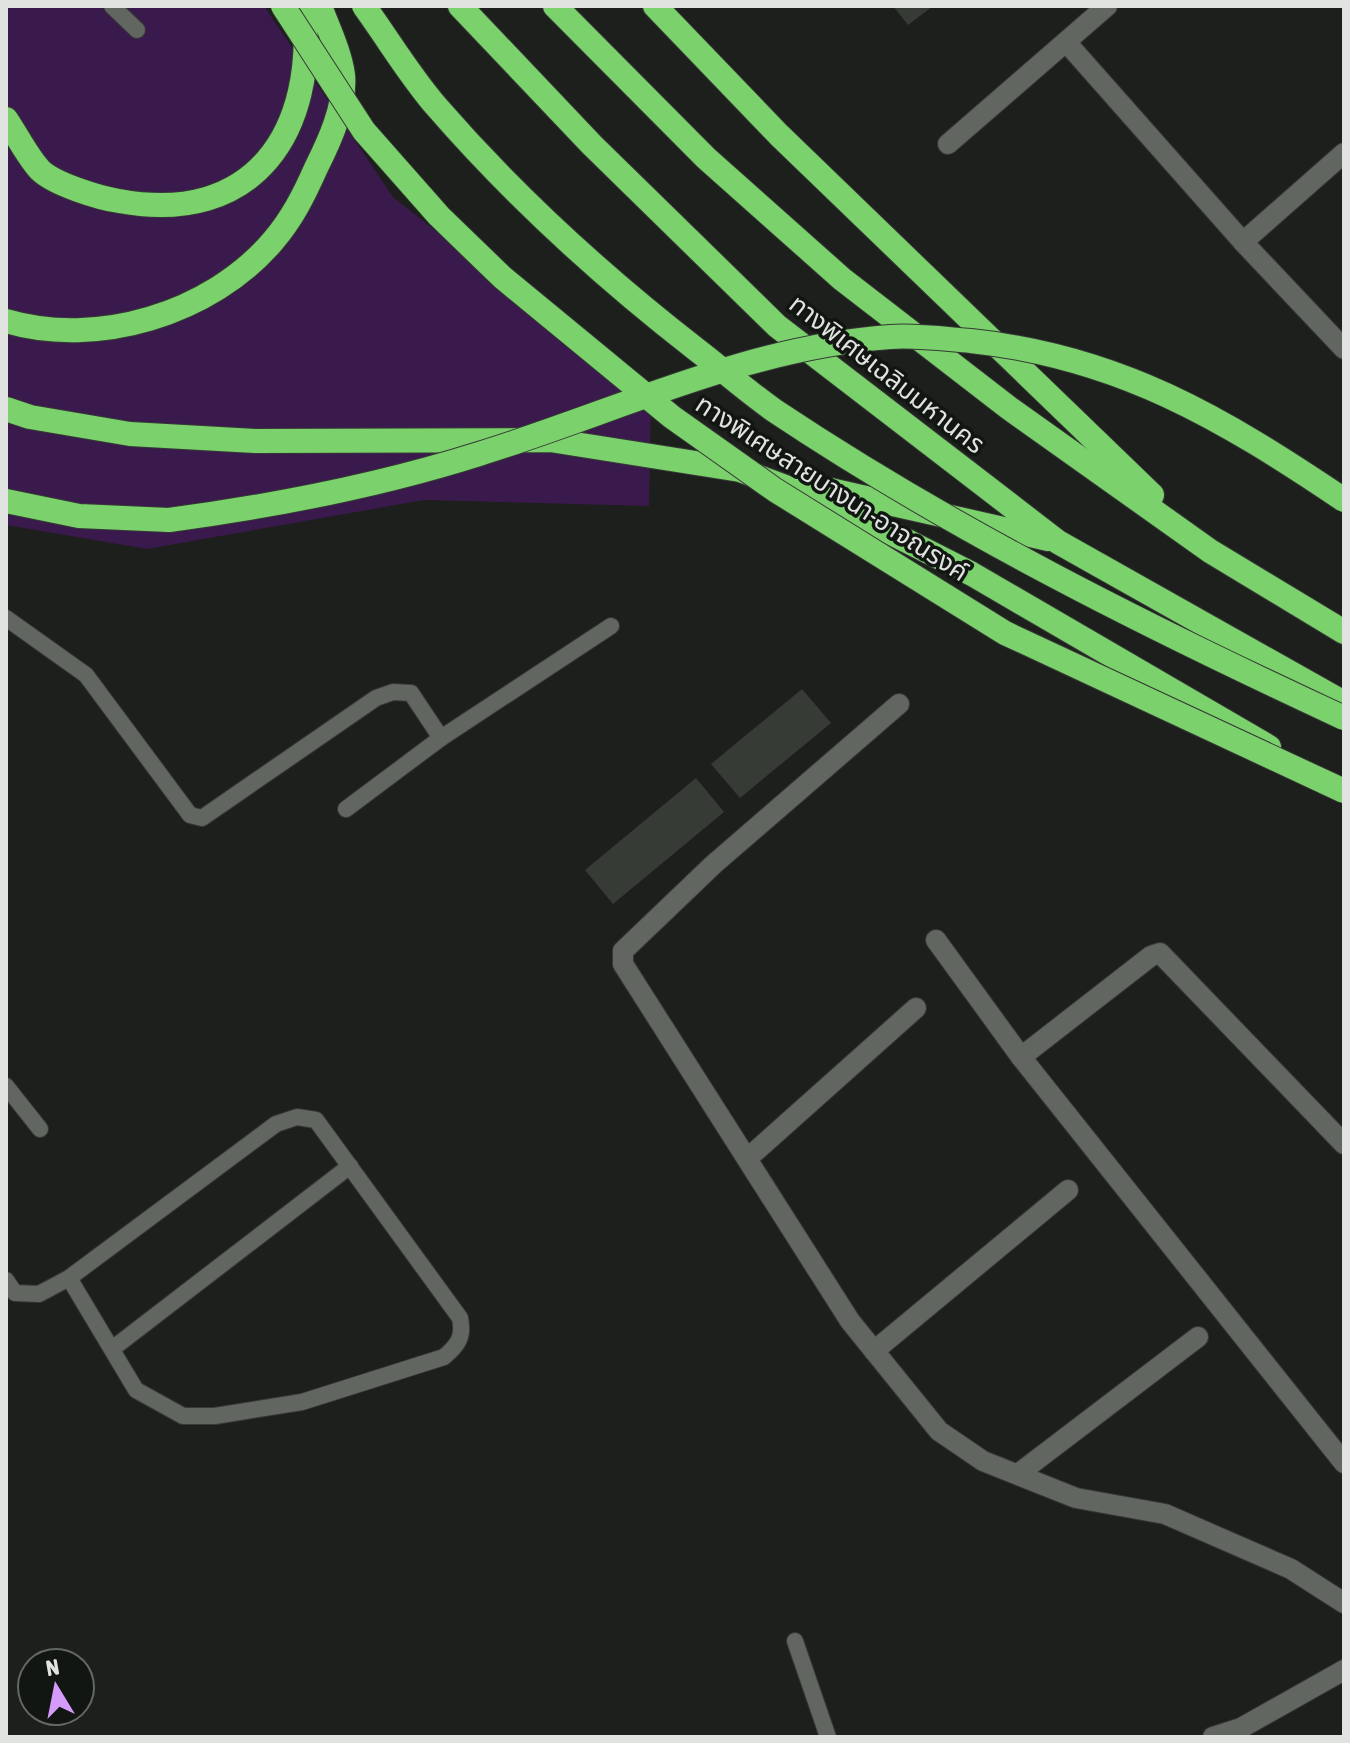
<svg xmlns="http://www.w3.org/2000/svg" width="1350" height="1743" font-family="'Asap Condensed','Noto Sans Thai',sans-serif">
<rect width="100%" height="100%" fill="#1c1f1b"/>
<polygon fill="#3a1a4c" points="6,6 264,6 393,197 651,403 649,506 424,500 147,549 6,525"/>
<g fill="#373b36">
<polygon points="893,6 933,6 908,25"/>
<polygon points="802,689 831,723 740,798 711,764"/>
<polygon points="696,778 724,812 613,904 585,870"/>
</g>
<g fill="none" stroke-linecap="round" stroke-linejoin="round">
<defs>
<g id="service">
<polyline points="112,6 137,30"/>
<polyline points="6,618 86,675 190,815 202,818 376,698 393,692 411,693 441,738 346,809"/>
<polyline points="441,738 611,626"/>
<polyline points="6,1086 40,1129"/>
<path d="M 6,1280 L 15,1293 L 39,1294 L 69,1278 L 276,1124 L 297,1117 L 316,1120 L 460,1318 C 464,1337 458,1345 444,1357 L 302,1402 L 215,1416 L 183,1416 L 136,1390 L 69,1278"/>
<polyline points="112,1349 350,1166"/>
<polyline points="795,1641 828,1737"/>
</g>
<g id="minor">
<polyline points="1067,43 1243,242 1344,349"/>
<polyline points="948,144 1107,6"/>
<polyline points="1243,242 1344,153"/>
<polyline points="899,704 714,864 623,951 623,964 850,1321 939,1431 983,1461 1076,1498 1165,1514 1291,1569 1344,1603"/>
<polyline points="936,940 1021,1057 1344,1463"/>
<polyline points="1021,1057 1151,956 1160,953 1344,1144"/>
<polyline points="748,1158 916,1008"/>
<polyline points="874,1351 1068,1190"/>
<polyline points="1018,1474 1198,1337"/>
</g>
<polyline id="tertiary" points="1213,1737 1241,1728 1344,1670"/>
<g id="motorway">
<polyline points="460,6 592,145 777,326 1058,542 1344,703"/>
<polyline points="555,6 706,158 842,279 1009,408 1210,551 1344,632"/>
<polyline points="655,6 779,135 1152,495"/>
<path d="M 6,119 C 17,135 27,156 40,170 C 54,184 99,198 119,201 C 255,226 317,131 304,6"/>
<path d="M 6,321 C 97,348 211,314 273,241 C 292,219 304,195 316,168 C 329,142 346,106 343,75 C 340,52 328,28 320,6"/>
<polyline points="6,409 30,417 130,434 255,441 550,440 740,470 844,509 972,574 1269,747"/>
<polyline points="826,489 1048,539"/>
<polyline points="6,501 79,516 169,520"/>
</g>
</defs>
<use href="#service" stroke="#363936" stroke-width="18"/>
<use href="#minor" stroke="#363936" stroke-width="22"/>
<use href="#tertiary" stroke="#363936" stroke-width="22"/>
<use href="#motorway" stroke="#363936" stroke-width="26"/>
<use href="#service" stroke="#616660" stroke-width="16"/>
<use href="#minor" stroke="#616660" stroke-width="20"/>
<use href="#tertiary" stroke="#616660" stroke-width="20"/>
<use href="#motorway" stroke="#7bd16b" stroke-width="24"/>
<defs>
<g id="motorway-bridge">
<polyline points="283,6 364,131 439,216 502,277 672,417 775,490 1005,633 1344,791"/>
<path d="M 364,6 C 388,39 410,76 436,106 C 514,196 603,277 697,350 C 723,370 748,392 775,411 C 955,531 1148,627 1344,718"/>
<path d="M 169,520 C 274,506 378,486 479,454 C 615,412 747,347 890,337 C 916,335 945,339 971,341 C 1120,357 1222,418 1344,500"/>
</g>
</defs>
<use href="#motorway-bridge" stroke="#363936" stroke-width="26" stroke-linecap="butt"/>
<use href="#motorway-bridge" stroke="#7bd16b" stroke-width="24"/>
</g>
<g text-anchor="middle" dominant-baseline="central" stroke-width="7" stroke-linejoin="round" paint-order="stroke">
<g font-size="26" fill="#e0e3e0" stroke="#121612">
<text transform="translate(887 374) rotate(38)">ทางพิเศษเฉลิมมหานคร</text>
<text transform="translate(832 488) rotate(33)">ทางพิเศษสายบางนา-อาจณรงค์</text>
</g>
</g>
<rect width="1350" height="1743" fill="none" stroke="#e0e3e0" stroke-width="16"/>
<g transform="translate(56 1687) rotate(350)"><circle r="38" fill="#121612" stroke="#646864" stroke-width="2"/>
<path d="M0-6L14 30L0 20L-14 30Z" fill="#d59bfb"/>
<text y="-12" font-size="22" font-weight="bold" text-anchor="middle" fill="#e0e3e0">N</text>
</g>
</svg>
